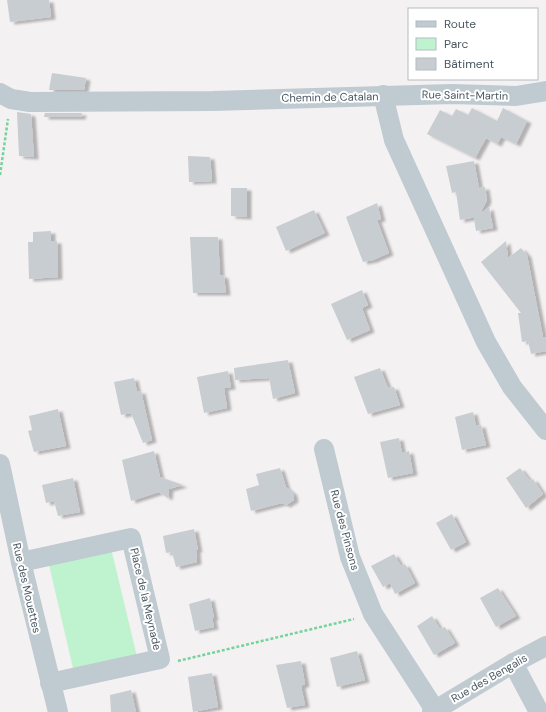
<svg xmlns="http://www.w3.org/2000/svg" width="546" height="712" font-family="'DM Sans',sans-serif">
<defs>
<filter id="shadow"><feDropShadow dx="4.5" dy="2.5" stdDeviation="1" flood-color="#0004"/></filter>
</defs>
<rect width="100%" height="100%" fill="#f4f1f2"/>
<polygon fill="#bff2ce" points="110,544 139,665 75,677 47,556"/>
<g fill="#c8cdd1" filter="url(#shadow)">
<polygon points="7,0 49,0 51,17 10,22"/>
<polygon points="52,73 86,78 84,90 49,90"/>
<polygon points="472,108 497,121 503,108 527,121 516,144 501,137 497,144 486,138 475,158 427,134 440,110 452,116 456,109 468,115"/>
<polygon points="17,112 31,114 34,157 19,156"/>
<polygon points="45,113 82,113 81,117 44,117"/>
<polygon points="188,156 210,157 212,181 189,182"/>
<polygon points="474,161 479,188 485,187 487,200 480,214 489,207 493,228 476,231 474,219 476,217 460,220 456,192 452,193 446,166"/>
<polygon points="231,188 247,188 247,217 231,216"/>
<polygon points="377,203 381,219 377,220 389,253 373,260 363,262 346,217"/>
<polygon points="314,210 325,233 286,251 276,227"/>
<polygon points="51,231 51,241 57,241 58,277 29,279 28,242 33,242 33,232"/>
<polygon points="190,237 218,237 220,275 224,276 226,293 193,293"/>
<polygon points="506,241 508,258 521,248 527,255 543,337 546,337 546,351 531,354 528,341 522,342 518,313 521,313 481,262"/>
<polygon points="362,290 368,305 362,308 370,330 347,340 331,304"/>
<polygon points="288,360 295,393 273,399 269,378 235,380 234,368"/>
<polygon points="380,368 388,388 394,387 400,405 368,414 354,377"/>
<polygon points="228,371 231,387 224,388 227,408 204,413 197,377"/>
<polygon points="134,378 137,392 141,391 152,440 143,443 131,413 121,415 114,382"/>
<polygon points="58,409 66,446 34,452 28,431 32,430 29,416"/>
<polygon points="473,412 476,426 481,425 486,445 462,450 455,417"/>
<polygon points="399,438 402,453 409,451 413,473 388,478 380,442"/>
<polygon points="154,451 160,477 183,485 169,489 168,498 159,492 131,501 122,460"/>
<polygon points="280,468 286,487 293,493 294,500 286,505 282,503 251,511 246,489 259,485 256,474"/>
<polygon points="520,468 530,481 533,479 543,494 526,508 506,478"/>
<polygon points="73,478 80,512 58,516 54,501 46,503 42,485"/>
<polygon points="452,514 466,542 451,550 436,523"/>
<polygon points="194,529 198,550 196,550 197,562 176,567 172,552 166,553 163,536"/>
<polygon points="394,554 401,566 405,564 415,583 395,594 390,583 383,587 371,566"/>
<polygon points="498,588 516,616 496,627 480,598"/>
<polygon points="210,598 214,618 212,618 214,627 195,631 189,604"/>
<polygon points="432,616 440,629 445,627 455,643 434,655 417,626"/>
<polygon points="357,651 365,680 337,687 330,658"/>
<polygon points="301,661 305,684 301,686 305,705 287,708 276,665"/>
<polygon points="212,673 218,707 193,712 188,677"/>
<polygon points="131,690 136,712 111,712 110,695"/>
</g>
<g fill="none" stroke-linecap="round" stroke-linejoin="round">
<g stroke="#75d29c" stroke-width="2.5" stroke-dasharray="3 2" stroke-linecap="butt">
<polyline points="0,175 8,119"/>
<polyline points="178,661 354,619"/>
</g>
<g stroke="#bfcad1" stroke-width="20">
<polyline points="0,93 11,99 30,102 213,101 452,94 516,96 546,91"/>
<polyline points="383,95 394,140 486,342 512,387 546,430"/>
<polyline points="324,449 350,557 373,614 435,710"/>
<polyline points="0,464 21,562 58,712"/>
<polyline points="21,562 131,538 160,659 50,683"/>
<polyline points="513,663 539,712"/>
<polyline points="432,712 510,665 546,646"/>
</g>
</g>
<g text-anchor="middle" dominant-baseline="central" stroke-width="4" stroke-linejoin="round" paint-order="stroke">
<g font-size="11" fill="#485760" stroke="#fff">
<text transform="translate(465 95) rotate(1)">Rue Saint-Martin</text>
<text transform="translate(330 97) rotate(-1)">Chemin de Catalan</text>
<text transform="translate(345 530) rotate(75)">Rue des Pinsons</text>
<text transform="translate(27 588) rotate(77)">Rue des Mouettes</text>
<text transform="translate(146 599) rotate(77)">Place de la Meynade</text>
<text transform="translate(489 678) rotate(-30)">Rue des Bengalis</text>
</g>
</g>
<rect x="408" y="8" width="130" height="72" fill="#ffffff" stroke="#b6bcbf"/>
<rect x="416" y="21" width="20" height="6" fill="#bfcad1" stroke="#b6bcbf"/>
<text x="444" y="28" font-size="12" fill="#485760">Route</text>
<rect x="416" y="38" width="20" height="12" fill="#bff2ce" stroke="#b6bcbf"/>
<text x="444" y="48" font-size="12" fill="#485760">Parc</text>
<rect x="416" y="58" width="20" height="12" fill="#c8cdd1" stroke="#b6bcbf"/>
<text x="444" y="68" font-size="12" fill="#485760">Bâtiment</text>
</svg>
